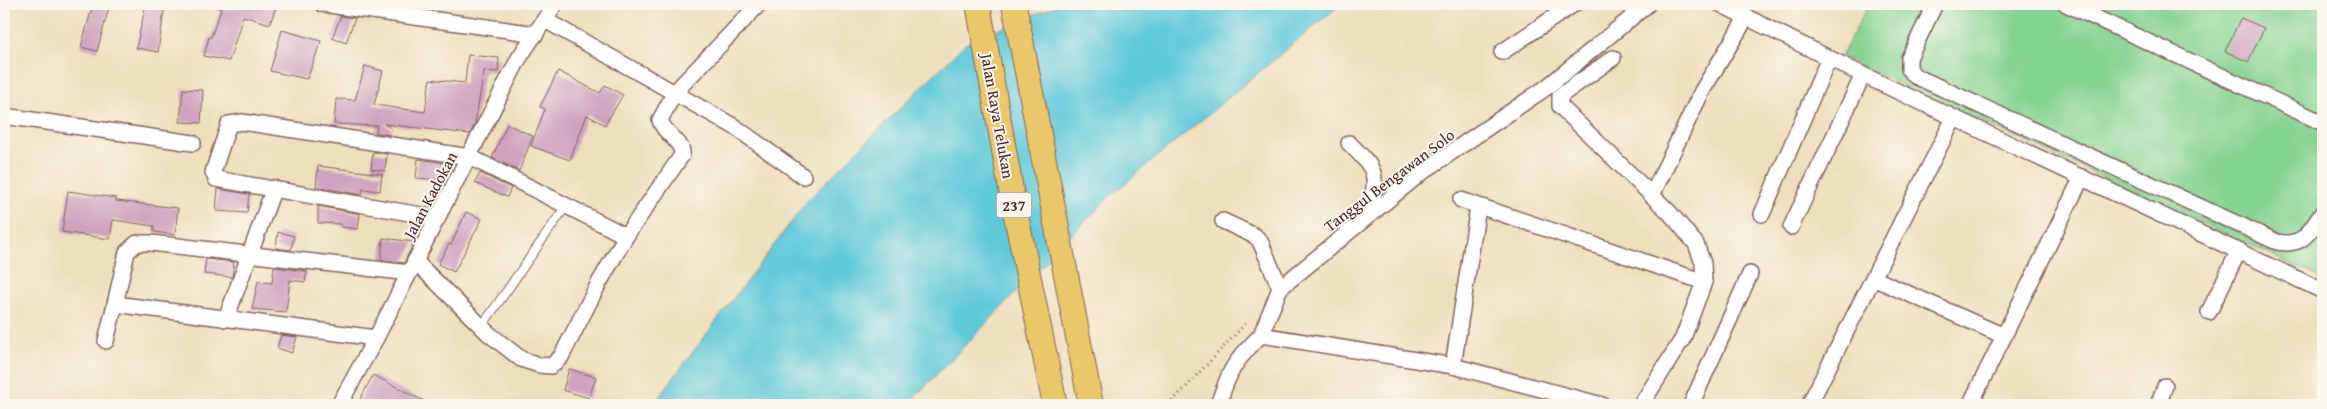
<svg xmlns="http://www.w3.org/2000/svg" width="2327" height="409" font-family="'Gentium Book Plus',serif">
<rect width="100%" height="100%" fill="#fbf7ec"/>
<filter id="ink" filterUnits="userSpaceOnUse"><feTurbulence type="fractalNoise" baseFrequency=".02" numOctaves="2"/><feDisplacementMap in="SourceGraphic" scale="10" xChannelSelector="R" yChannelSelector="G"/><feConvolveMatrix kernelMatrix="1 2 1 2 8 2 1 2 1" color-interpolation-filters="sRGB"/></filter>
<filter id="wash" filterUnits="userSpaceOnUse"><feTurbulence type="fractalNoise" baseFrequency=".0096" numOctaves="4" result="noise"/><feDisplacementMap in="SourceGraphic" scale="20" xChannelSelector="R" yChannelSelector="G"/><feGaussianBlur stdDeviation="1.12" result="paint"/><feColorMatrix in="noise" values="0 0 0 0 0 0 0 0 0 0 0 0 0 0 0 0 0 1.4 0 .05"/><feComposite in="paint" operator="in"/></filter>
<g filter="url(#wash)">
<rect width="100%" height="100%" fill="#eedfbc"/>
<polygon fill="#85d392" stroke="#68795e" points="1869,4 2323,4 2323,279 1841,57"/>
<polygon fill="#5fc9d9" stroke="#547482" points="1060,4 1341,4 1111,195 907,405 653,405 808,200 965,44"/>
<g id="blocks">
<g fill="#cfa3c0">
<polygon points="93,4 110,4 97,51 81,47"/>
<polygon points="146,4 165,4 158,52 136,48"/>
<polygon points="216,4 277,4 270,24 243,16 229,61 204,56 209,37 211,37 221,9 215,7"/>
<polygon points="341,16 355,18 346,43 332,38"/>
<polygon points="2241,18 2264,28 2248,62 2225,51"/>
<polygon points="282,30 321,41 307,79 270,71"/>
<polygon points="468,55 499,58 498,72 484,71 475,124 470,134 384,124 391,128 390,135 376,133 377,124 375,126 334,124 336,99 355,100 365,66 383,71 374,105 425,112 430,79 465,83"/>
<polygon points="558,71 600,93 605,85 623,95 605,125 587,115 570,160 531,146 545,109 540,107"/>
<polygon points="183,89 203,90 201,123 180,122"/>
<polygon points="507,124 533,136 519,171 492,158"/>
<polygon points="373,152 387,154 385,171 371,169"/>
<polygon points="418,159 445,163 443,180 416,178"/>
<polygon points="318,166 382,174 380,191 363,189 362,195 316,187"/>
<polygon points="480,173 511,188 507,197 475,183"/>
<polygon points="218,189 249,194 247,213 216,211"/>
<polygon points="68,191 116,198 116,201 178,208 175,235 154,232 154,226 113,220 110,239 62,232"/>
<polygon points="318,206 360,214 358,229 341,227 341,224 318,223"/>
<polygon points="466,212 482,219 454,272 438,264 449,244 451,245"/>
<polygon points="278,232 294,236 291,250 276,248"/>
<polygon points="383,238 414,242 404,263 381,260"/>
<polygon points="206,259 234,262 232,277 204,274"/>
<polygon points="274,267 307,271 305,282 290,280 286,312 252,309 258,281 272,283"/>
<polygon points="281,335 297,337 292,353 277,348"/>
<polygon points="569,369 596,377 589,398 563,390"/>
<polygon points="373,375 432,405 357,405"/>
</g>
</g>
</g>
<g filter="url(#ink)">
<use href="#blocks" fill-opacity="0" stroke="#83625e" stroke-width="1"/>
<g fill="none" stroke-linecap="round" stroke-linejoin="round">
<defs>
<polyline id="lane" points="482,326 566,206"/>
<g id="street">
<polyline points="322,4 536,34"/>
<polyline points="1720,4 1863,75 2323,291"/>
<path d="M 1935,4 L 1909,58 L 1909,69 L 1915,76 L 2277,242 C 2304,247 2309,232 2323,212"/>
<polyline points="2066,4 2323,123"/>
<polyline points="545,20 735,127 803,176"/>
<polyline points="1502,52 1574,4"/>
<polyline points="1613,58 1560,96 1560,106 1670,213 1696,244 1703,263 1704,282 1683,338 1641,405"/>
<polyline points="4,116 193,143"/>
<path d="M 1349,143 C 1378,172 1378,173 1369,214"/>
<polyline points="1652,195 1702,91 1746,18"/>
<polyline points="1461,200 1704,282"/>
<polyline points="1762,214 1829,58"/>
<polyline points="1223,221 1255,236 1260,241 1280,288 1261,335"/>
<polyline points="1791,227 1863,75"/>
<path d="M 626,236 L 682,155 C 684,142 663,133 660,120 L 675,92 L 759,4"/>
<polyline points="415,261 488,333 521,359 539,365 551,366 561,357 599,283 626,236 470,157 242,122 229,124 213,172 216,179 438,218"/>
<polyline points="1873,278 2004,336"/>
<polyline points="1280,288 1421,173 1547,87 1648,4"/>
<polyline points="2209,312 2239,250"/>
<polyline points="226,319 274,188"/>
<polyline points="376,338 115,304 127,252 137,243 151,243 409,273"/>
<polyline points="106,341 115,304"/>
<polyline points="1453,366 1478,207"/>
<polyline points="339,405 376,338 519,58 555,4"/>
<path d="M 1218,405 C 1230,369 1234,362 1261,335 L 1453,366 L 1602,405"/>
<polyline points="1691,405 1750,274"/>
<polyline points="1809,405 1954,118"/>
<polyline points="1970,405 2082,177"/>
<polyline points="2158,405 2165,386"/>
</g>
<g id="primary">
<polyline points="978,4 1013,201 1055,405"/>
<polyline points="1014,4 1091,405"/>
</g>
</defs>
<use href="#lane" stroke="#83625e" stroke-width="10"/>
<use href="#street" stroke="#83625e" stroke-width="18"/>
<use href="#primary" stroke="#83625e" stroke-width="26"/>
<polyline stroke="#83625e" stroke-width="3" stroke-dasharray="1 4" stroke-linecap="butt" points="1169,405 1247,322"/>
<use href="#lane" stroke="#fff" stroke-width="8"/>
<use href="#street" stroke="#fff" stroke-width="15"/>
<use href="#primary" stroke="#eac769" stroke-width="24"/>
</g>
</g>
<g text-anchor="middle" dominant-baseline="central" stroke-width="4" stroke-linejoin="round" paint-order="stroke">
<rect fill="#fbf7ec" stroke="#7f6065" stroke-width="1" x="996.5" y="192.5" width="35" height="25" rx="4"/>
<g font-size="15" font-weight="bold" fill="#4a1f2b">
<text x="1014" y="205">237</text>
</g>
<g font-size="16" fill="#4a1f2b" stroke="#fbf7ec">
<text transform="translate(998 116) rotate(80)">Jalan Raya Telukan</text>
<text transform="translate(1389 180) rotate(-37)">Tanggul Bengawan Solo</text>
<text transform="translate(430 195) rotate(-62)">Jalan Kadokan</text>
</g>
</g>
<rect width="2327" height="409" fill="none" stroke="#fbf7ec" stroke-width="20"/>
</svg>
